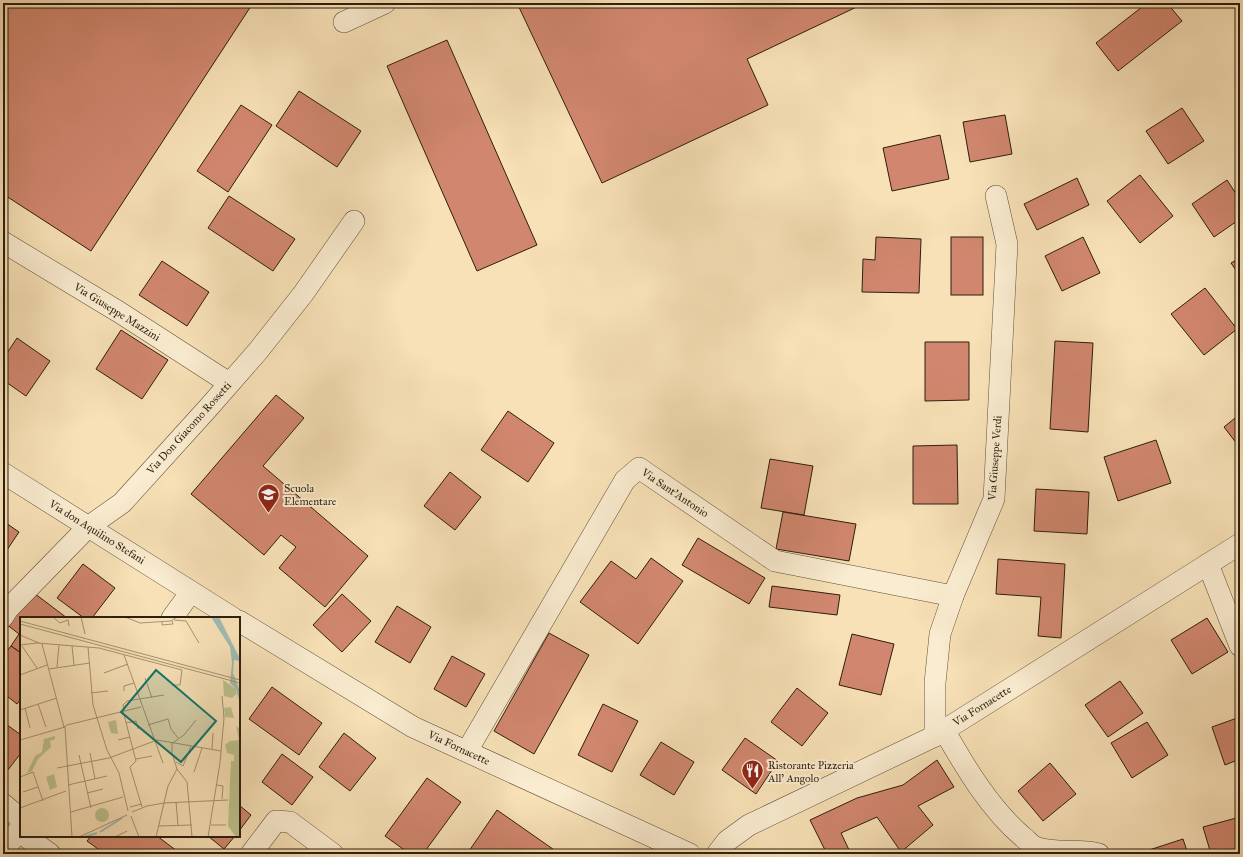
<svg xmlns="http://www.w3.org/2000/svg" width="1243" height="857" font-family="'IM FELL Great Primer',serif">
<rect width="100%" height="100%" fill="#f8e1b7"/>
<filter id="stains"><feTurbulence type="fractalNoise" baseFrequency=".005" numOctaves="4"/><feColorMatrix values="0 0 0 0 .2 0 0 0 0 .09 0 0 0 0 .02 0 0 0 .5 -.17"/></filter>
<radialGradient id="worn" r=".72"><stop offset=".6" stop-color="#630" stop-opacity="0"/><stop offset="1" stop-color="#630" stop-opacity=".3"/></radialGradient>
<g fill="#d1876f" stroke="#2d1e0d">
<polygon points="3,3 253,3 91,251 3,194"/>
<polygon points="517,3 865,3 747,59 768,105 602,183"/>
<polygon points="1147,3 1167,3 1182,21 1118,71 1096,43"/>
<polygon points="447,40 537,245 477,271 387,66"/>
<polygon points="299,91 361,131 337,167 276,126"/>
<polygon points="241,105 272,125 228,192 197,171"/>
<polygon points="1182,108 1204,141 1168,164 1146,131"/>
<polygon points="1005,115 1012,154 970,162 963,122"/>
<polygon points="940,135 949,179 892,191 883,148"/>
<polygon points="1140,175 1173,216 1140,243 1107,201"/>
<polygon points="1077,178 1089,205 1037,230 1024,204"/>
<polygon points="1227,180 1240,200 1240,219 1214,237 1192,204"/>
<polygon points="229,196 295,239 273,271 208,228"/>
<polygon points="876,237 921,239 919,293 862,292 863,259 875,260"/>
<rect x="951" y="237" width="32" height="58"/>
<polygon points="1083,237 1100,273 1062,291 1045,256"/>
<polygon points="1240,258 1240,276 1231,263"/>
<polygon points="162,261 209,292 187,326 139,295"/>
<polygon points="1205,288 1237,329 1204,355 1171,314"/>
<polygon points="121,330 168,360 142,399 96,369"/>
<polygon points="17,338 50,361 26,396 3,380 3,359"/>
<polygon points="1055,341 1093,343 1088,432 1050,429"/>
<polygon points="925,342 969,342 969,400 925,401"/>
<polygon points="276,395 304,418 263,466 368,556 325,607 279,568 296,547 281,535 264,555 191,494"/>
<polygon points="3,404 7,407 3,413"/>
<polygon points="508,411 554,443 528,482 481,450"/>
<polygon points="1240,414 1240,448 1224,427"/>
<polygon points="1156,440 1171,483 1118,501 1104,457"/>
<polygon points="957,445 958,504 913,504 913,446"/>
<polygon points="770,459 813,466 804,515 761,508"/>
<polygon points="450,472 481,497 455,530 424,506"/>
<polygon points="1036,489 1089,492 1087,534 1034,531"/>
<polygon points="783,512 856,524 849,561 776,549"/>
<polygon points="3,521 19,532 3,556"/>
<polygon points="698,538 765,578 749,604 682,565"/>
<polygon points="651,558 683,581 638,644 580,602 611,561 636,579"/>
<polygon points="998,559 1065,564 1061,638 1038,636 1041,597 996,594"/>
<polygon points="83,564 115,588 92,618 84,618 57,598"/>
<polygon points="772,586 840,595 837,615 769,607"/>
<polygon points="30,590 67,618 21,618 21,653 11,646 19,634 6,624"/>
<polygon points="342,594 371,621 342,652 313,625"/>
<polygon points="397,606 431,627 410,663 375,642"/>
<polygon points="1207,618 1228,652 1192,674 1171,640"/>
<polygon points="549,633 589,655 534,754 494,731"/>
<polygon points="852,634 894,644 881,695 839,685"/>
<polygon points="11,646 21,653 21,699 17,704 3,693 3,656"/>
<polygon points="452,656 485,674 466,707 434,689"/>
<polygon points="1120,681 1143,713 1108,737 1085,705"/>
<polygon points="272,687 322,723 299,755 249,719"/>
<polygon points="797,688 828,713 802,746 771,722"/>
<polygon points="603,704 638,721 612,772 578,755"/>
<polygon points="1240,717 1240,759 1225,765 1212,727"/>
<polygon points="3,722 21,735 21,753 4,775"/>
<polygon points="1147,722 1168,755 1132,778 1111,743"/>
<polygon points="344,733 376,758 350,791 319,767"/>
<polygon points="745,738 778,761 756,794 722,770"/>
<polygon points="661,742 694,762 674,795 640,775"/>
<polygon points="282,754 313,777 292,805 262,782"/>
<polygon points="937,760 954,787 918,806 933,825 901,852 877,817 841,833 851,854 827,854 810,820 857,798 903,785"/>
<polygon points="1050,763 1076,794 1043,821 1018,791"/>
<polygon points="427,778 461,802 423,854 410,854 385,836"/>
<polygon points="239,805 251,815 239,831"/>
<polygon points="497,810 560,854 467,854"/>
<polygon points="1240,817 1240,854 1211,854 1203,827"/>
<polygon points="91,836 157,836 181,854 105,854 87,841"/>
<polygon points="208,836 235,836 224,849"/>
<polygon points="1183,839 1188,854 1143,854 1143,852"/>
</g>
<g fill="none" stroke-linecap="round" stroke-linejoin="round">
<defs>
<g id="street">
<polyline points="344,22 385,3"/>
<polyline points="3,242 119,312 229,383"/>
<polyline points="3,473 233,618"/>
<polyline points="1208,564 1240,646"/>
<polyline points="3,617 8,609 88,527 122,503 209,407 258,351 303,294 354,221"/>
<polyline points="172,618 191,592"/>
<polyline points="239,621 413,727 690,854"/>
<path d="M 944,730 C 965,767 990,809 1023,837 C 1027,840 1031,845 1035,847 C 1055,855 1079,848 1099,854"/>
<polyline points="935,736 935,683 940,634 953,596 994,499 1007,244 996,196"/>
<polyline points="467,751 625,480 639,468 775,561 953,596"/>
<polyline points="3,804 21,819"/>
<polyline points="25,836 50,854"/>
<polyline points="3,852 21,827"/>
<polyline points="251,854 276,821 290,822 333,854"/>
<polyline points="717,854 727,841 749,825 935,736 1240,544"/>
</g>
</defs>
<use href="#street" stroke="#604f38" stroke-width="22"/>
<use href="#street" stroke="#faecd0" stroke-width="21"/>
</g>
<defs>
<symbol id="school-pin" viewBox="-11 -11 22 30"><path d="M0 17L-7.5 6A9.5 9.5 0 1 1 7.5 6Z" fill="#8f2418" stroke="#faecd0"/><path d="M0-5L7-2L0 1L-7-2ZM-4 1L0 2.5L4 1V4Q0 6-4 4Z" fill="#fff"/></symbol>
<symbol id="restaurant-pin" viewBox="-11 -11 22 30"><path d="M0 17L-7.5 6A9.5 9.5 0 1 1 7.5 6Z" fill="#8f2418" stroke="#faecd0"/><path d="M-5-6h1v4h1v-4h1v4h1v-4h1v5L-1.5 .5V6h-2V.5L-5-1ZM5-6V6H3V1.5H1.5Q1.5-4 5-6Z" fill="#fff"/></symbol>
</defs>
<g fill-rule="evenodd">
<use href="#school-pin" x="256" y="482" width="25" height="34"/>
<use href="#restaurant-pin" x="740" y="758" width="25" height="34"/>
</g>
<g text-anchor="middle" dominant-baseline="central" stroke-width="4" stroke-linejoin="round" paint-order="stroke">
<g font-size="11" fill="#2d1e0d" stroke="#faecd0">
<text transform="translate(117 312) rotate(32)">Via Giuseppe Mazzini</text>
<text transform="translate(189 428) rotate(-48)">Via Don Giacomo Rossetti</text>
<text transform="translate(995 458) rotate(-86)">Via Giuseppe Verdi</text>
<text transform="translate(675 493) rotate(34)">Via Sant'Antonio</text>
<text transform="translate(97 532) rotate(32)">Via don Aquilino Stefani</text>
<text transform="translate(982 706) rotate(-32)">Via Fornacette</text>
<text transform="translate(459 748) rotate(25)">Via Fornacette</text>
</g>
<g font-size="11" fill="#2d1e0d" stroke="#faecd0" text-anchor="start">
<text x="284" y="488">Scuola<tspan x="284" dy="13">Elementare</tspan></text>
<text x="768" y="765">Ristorante Pizzeria<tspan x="768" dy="13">All' Angolo</tspan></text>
</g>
</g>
<g transform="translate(20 617)">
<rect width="220" height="220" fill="#f8e1b7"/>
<path d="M 203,63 L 216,72 L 217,85 L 216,77 L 212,81 L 204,79 ZM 211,90 L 214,101 L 205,100 L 204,91 ZM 96,103 L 98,117 L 91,116 L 88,105 ZM 216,109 L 220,112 L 220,220 L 216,220 L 208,209 L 211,144 L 214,144 L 214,138 L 207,136 L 205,128 L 210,124 L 219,123 ZM 35,119 L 35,122 L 30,124 L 31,130 L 18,142 L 12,154 L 7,156 L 15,139 L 22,135 L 24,122 ZM 34,157 L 37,170 L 30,173 L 26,160 ZM75 198a7 7 0 1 1 14 0a7 7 0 1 1-14 0Z" fill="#bdc38e"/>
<path d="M 191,0 L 199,0 L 220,42 L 220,44 L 214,43 L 213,56 L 220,74 L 220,100 L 219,83 L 216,72 L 210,66 L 212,46 L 210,30 Z" fill="#9fbcb6"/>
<path fill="none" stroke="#9fbcb6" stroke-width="2" d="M 80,215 L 102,201M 64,220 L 77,216"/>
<path fill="none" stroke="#a79373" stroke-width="1" d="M 33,0 L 40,6 L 48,3 L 49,9M 61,0 L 65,17M 105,0 L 120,6 L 151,4 L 157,0M 154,3 L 166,4 L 179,26M 0,4 L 220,63M 142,5 L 142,8 L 153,7 L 152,4M 0,7 L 220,66M 0,18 L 19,26M 22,27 L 44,110 L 47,108M 0,28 L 17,26 L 79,31 L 162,53 L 160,68 L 152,68M 2,29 L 17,51M 52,29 L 54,48M 68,30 L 73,88 L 87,133 L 99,156 L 108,194M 104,38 L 143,146M 37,50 L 39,28M 29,52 L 70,46M 84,56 L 108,47M 0,58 L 27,48M 125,61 L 132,81M 104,74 L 104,69 L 114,66M 71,76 L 88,74M 18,87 L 26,110M 5,91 L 10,111M 0,93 L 37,81M 103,94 L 116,144 L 110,150 L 122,190M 104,94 L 103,88 L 107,84 L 144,78M 106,106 L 116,104 L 118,112M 47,108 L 121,90M 128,108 L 148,102 L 151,112 L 158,121M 45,110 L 52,220M 0,123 L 45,110M 98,123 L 110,120M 151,127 L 164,118 L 176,103M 152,127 L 152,136 L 157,152 L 167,165 L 172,220M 192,132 L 193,116M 70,136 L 75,162M 59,138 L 71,191M 116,142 L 132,139M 156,145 L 163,149 L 171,129M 37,151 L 89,141 L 137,123 L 201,134M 174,155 L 182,131M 0,160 L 13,155 L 23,184M 48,168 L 87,159M 197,168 L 203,169 L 202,182M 3,175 L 18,170M 67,176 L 83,172M 156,185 L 158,208M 110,190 L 122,187M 0,191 L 46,174M 51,195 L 103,180M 112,195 L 127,189 L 144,186 L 208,183M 111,199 L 119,220M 191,208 L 206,208M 139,209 L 172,208M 59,220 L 107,198M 95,220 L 107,214M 136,220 L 148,169 L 157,152M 188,220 L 200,146 L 204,101 L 202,79"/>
<path fill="#0f766e" fill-opacity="0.15" stroke="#0f766e" stroke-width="2" d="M 136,53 L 196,104 L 161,145 L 101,95 Z"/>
<rect width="220" height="220" fill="none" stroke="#2d1e0d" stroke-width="2"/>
</g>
<rect width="1243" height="857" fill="none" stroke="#f8e1b7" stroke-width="16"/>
<rect x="4" y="4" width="1235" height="849" fill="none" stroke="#2d1e0d" stroke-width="2"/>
<rect x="8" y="8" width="1227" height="841" fill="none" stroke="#2d1e0d"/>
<rect width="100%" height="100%" filter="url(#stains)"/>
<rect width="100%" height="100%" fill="url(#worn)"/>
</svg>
